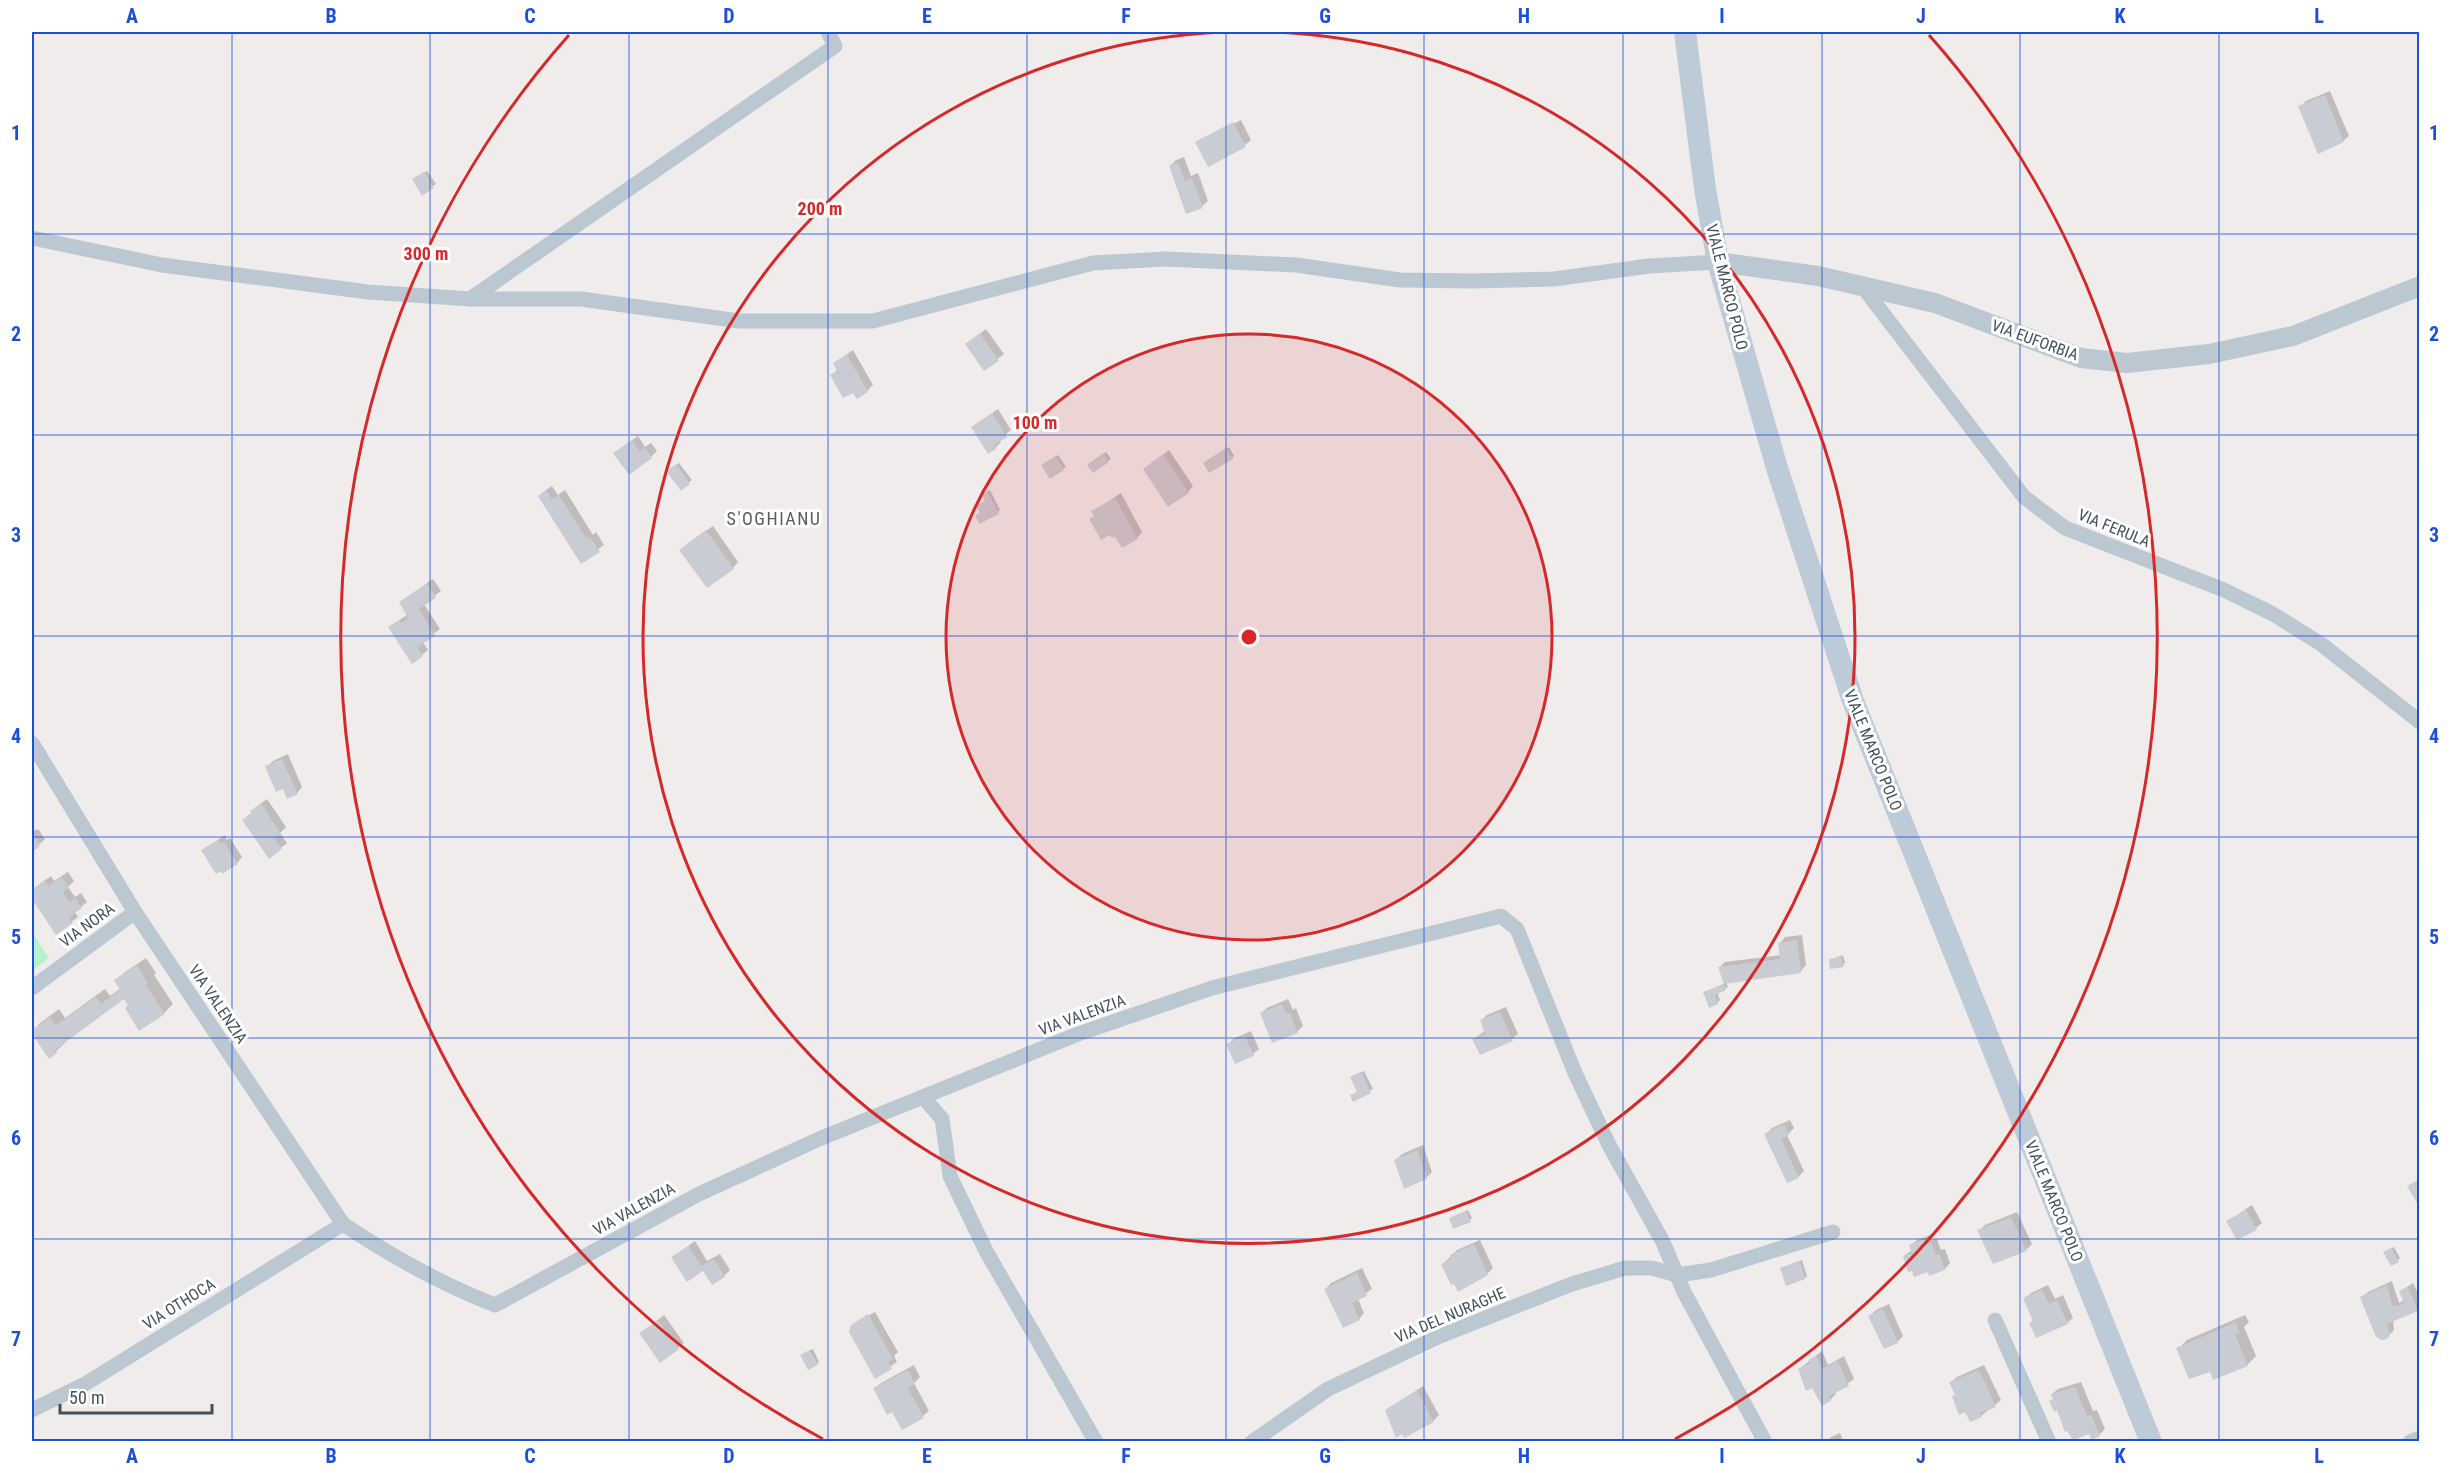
<svg xmlns="http://www.w3.org/2000/svg" width="2451" height="1473" font-family="'Roboto Condensed',sans-serif">
<rect width="100%" height="100%" fill="#f0ecec"/>
<polygon fill="#b6f2cb" points="32,932 49,958 32,971"/>
<g fill="#0003">
<polygon points="2330,91 2349,136 2343,141 2300,107 2306,101"/>
<polygon points="1241,120 1251,140 1245,145 1208,165 1197,143 1201,138 1201,141"/>
<polygon points="1184,157 1191,176 1198,173 1208,201 1202,206 1170,166 1176,160"/>
<polygon points="427,171 436,184 422,194 416,177"/>
<polygon points="986,329 1004,354 985,369 967,344"/>
<polygon points="853,350 873,385 867,391 854,391 832,375 838,369 834,363"/>
<polygon points="998,409 1011,430 999,440 1001,442 995,448 973,427"/>
<polygon points="638,436 645,447 651,443 657,451 651,457 621,448"/>
<polygon points="1229,447 1234,456 1232,458 1207,461"/>
<polygon points="1169,450 1193,486 1188,492 1145,469"/>
<polygon points="1106,452 1111,459 1093,471 1091,462"/>
<polygon points="1058,455 1066,467 1063,469 1046,462"/>
<polygon points="679,463 692,480 681,489 671,469"/>
<polygon points="552,486 558,495 565,490 593,535 596,532 604,545 581,562 546,490"/>
<polygon points="990,490 1000,510 998,512 976,516 981,512 978,506 986,500 986,492"/>
<polygon points="1121,493 1142,532 1137,538 1116,535 1093,512"/>
<polygon points="713,526 738,562 733,568 687,544"/>
<polygon points="433,579 441,591 424,604 440,629 423,642 428,650 422,655 390,627 408,614 400,602"/>
<polygon points="288,754 302,787 297,793 283,787 267,767 273,761"/>
<polygon points="267,799 286,827 280,833 287,843 281,848 251,811"/>
<polygon points="38,829 45,839 33,850 35,853 32,856 32,832"/>
<polygon points="225,835 227,840 230,838 242,857 237,863 203,850"/>
<polygon points="68,872 74,881 68,887 75,897 81,893 87,902 75,912 78,917 56,933 32,896 32,890 51,876 54,881"/>
<polygon points="1802,935 1806,965 1801,971 1726,982 1728,987 1717,992 1720,1000 1717,1003 1705,993 1725,983 1719,968 1725,962 1781,955 1780,943 1785,937"/>
<polygon points="1843,955 1845,963 1843,965 1830,960"/>
<polygon points="146,958 156,973 154,975 173,1004 164,1013 129,1005 125,997 64,1042 65,1043 50,1057 32,1032 40,1023 59,1009 65,1018 105,989 110,996 121,988 116,980 125,972"/>
<polygon points="1288,999 1293,1010 1296,1008 1303,1026 1297,1032 1261,1013 1267,1008"/>
<polygon points="1506,1007 1518,1034 1512,1039 1475,1038 1486,1030 1481,1021 1487,1015"/>
<polygon points="1251,1031 1259,1049 1253,1054 1235,1062 1228,1045 1233,1039"/>
<polygon points="1364,1071 1373,1089 1354,1100 1352,1096 1359,1091 1354,1075"/>
<polygon points="1790,1120 1794,1128 1787,1135 1804,1171 1798,1177 1766,1134 1772,1128"/>
<polygon points="1423,1145 1432,1172 1426,1178 1396,1160 1402,1154"/>
<polygon points="2252,1205 2262,1223 2256,1228 2228,1221"/>
<polygon points="1468,1210 1472,1218 1470,1220 1450,1219"/>
<polygon points="2017,1212 2032,1244 2026,1250 1979,1231 1985,1225"/>
<polygon points="1930,1235 1932,1240 1937,1239 1941,1250 1945,1249 1950,1263 1945,1269 1913,1269 1904,1256 1912,1250 1911,1245 1917,1240"/>
<polygon points="1480,1240 1493,1268 1487,1274 1443,1264 1457,1250"/>
<polygon points="695,1241 707,1261 720,1254 730,1270 724,1276 673,1257"/>
<polygon points="2394,1247 2400,1258 2398,1260 2388,1250"/>
<polygon points="1802,1260 1807,1276 1805,1278 1781,1268"/>
<polygon points="1362,1268 1372,1289 1358,1299 1364,1313 1359,1319 1326,1289 1331,1283"/>
<polygon points="2392,1281 2399,1303 2405,1300 2401,1291 2413,1283 2420,1297 2420,1307 2393,1320 2394,1330 2388,1336 2362,1297 2368,1292"/>
<polygon points="2048,1285 2055,1299 2063,1295 2073,1318 2067,1323 2030,1323 2034,1320 2025,1298 2031,1293"/>
<polygon points="1889,1304 1903,1336 1897,1342 1870,1316 1876,1310"/>
<polygon points="875,1312 898,1352 894,1356 897,1362 875,1377 857,1322"/>
<polygon points="664,1315 684,1343 678,1348 641,1333"/>
<polygon points="2245,1315 2249,1322 2244,1327 2256,1356 2247,1365 2210,1370 2178,1349 2187,1340"/>
<polygon points="813,1349 819,1362 817,1364 804,1353"/>
<polygon points="1822,1351 1828,1365 1844,1356 1854,1379 1835,1392 1836,1394 1830,1400 1813,1386 1799,1369"/>
<polygon points="914,1365 920,1377 914,1383 929,1411 923,1416 902,1428 893,1410 875,1388 881,1383"/>
<polygon points="1984,1365 2001,1400 1981,1416 1956,1394 1951,1382 1957,1377"/>
<polygon points="2081,1382 2093,1411 2097,1410 2105,1429 2099,1435 2090,1432 2058,1408 2052,1394 2058,1389"/>
<polygon points="1423,1386 1439,1415 1433,1421 1387,1411"/>
<polygon points="1840,1433 1844,1442 1827,1442 1831,1437"/>
</g>
<g fill="#c9ccd2">
<polygon points="2325,95 2344,142 2318,154 2298,106"/>
<polygon points="1233,122 1246,147 1208,167 1195,142"/>
<polygon points="1178,162 1185,181 1192,178 1203,208 1186,214 1169,166"/>
<polygon points="424,172 434,188 422,196 412,179"/>
<polygon points="980,333 999,361 984,371 965,344"/>
<polygon points="847,355 868,392 857,399 853,393 843,398 830,375 837,371 833,363"/>
<polygon points="992,413 1007,437 994,445 996,449 988,454 971,427"/>
<polygon points="632,440 639,451 645,448 652,458 629,475 613,453"/>
<polygon points="1226,448 1233,459 1209,473 1203,463"/>
<polygon points="1103,453 1109,462 1093,473 1087,465"/>
<polygon points="1163,454 1189,493 1168,507 1143,469"/>
<polygon points="1056,456 1064,470 1050,479 1041,465"/>
<polygon points="676,464 690,484 681,491 666,471"/>
<polygon points="546,490 552,499 559,495 587,539 590,537 600,552 581,564 538,496"/>
<polygon points="987,491 999,514 979,524 975,515 980,513 976,505 985,501 982,494"/>
<polygon points="1115,498 1138,539 1122,548 1115,537 1112,538 1110,535 1101,540 1089,519 1094,516 1091,511"/>
<polygon points="706,530 734,569 707,588 679,550"/>
<polygon points="427,584 436,598 419,609 435,636 417,647 423,656 412,664 388,627 399,620 401,623 408,618 399,602"/>
<polygon points="282,759 298,794 287,799 283,789 276,792 265,766"/>
<polygon points="261,803 281,834 274,838 282,849 269,859 242,820 251,813 250,811"/>
<polygon points="32,833 40,846 32,852"/>
<polygon points="218,840 221,844 224,842 238,864 222,874 221,871 216,874 201,850"/>
<polygon points="62,877 69,888 63,892 69,902 75,898 82,908 69,917 73,923 56,935 32,899 32,890 45,880 48,886"/>
<polygon points="1797,940 1801,973 1724,984 1718,967 1780,959 1778,943"/>
<polygon points="1841,957 1844,967 1830,969 1829,959"/>
<polygon points="137,965 148,983 146,985 165,1014 139,1031 125,1008 128,1005 124,999 55,1050 57,1053 49,1059 32,1034 32,1030 50,1017 56,1025 96,997 101,1004 120,990 114,980"/>
<polygon points="1724,984 1726,990 1715,995 1718,1004 1709,1008 1703,992"/>
<polygon points="1282,1004 1287,1014 1290,1013 1298,1033 1272,1043 1260,1013"/>
<polygon points="1500,1012 1513,1041 1480,1055 1472,1039 1485,1033 1480,1020"/>
<polygon points="1245,1036 1254,1056 1235,1064 1226,1044"/>
<polygon points="1361,1072 1371,1093 1353,1102 1350,1095 1357,1092 1350,1077"/>
<polygon points="1784,1124 1789,1135 1781,1139 1799,1178 1787,1183 1764,1134"/>
<polygon points="1417,1150 1427,1179 1404,1189 1394,1160"/>
<polygon points="2420,1179 2420,1208 2407,1186"/>
<polygon points="2246,1210 2257,1230 2237,1240 2226,1221"/>
<polygon points="1466,1211 1471,1222 1453,1229 1449,1218"/>
<polygon points="2011,1217 2027,1251 1993,1264 1977,1230"/>
<polygon points="1925,1239 1926,1245 1931,1243 1936,1255 1939,1254 1945,1270 1929,1276 1928,1272 1914,1277 1912,1271 1908,1272 1903,1256 1912,1253 1909,1245"/>
<polygon points="1474,1244 1488,1275 1458,1292 1454,1284 1451,1285 1441,1264 1451,1259 1450,1255"/>
<polygon points="689,1246 701,1266 714,1259 725,1277 712,1285 703,1271 687,1282 671,1257"/>
<polygon points="2391,1248 2399,1262 2391,1266 2383,1252"/>
<polygon points="1800,1261 1805,1279 1786,1286 1780,1268"/>
<polygon points="1357,1273 1367,1296 1352,1303 1360,1320 1343,1328 1324,1289"/>
<polygon points="2387,1285 2393,1307 2404,1303 2399,1291 2408,1287 2418,1311 2387,1324 2390,1335 2387,1339 2381,1340 2376,1337 2360,1297"/>
<polygon points="2042,1290 2049,1304 2057,1300 2068,1324 2036,1338 2029,1323 2033,1321 2023,1298"/>
<polygon points="1883,1309 1898,1343 1884,1349 1868,1316"/>
<polygon points="868,1314 893,1359 888,1362 892,1369 875,1379 849,1332 851,1325"/>
<polygon points="658,1320 679,1349 660,1363 639,1333"/>
<polygon points="2236,1322 2240,1333 2235,1335 2248,1366 2213,1380 2210,1372 2189,1379 2176,1348"/>
<polygon points="810,1350 818,1365 808,1370 800,1355"/>
<polygon points="1816,1356 1822,1369 1838,1361 1849,1386 1829,1396 1831,1401 1822,1406 1812,1388 1806,1391 1798,1369 1811,1362 1809,1359"/>
<polygon points="908,1370 915,1384 908,1388 924,1418 902,1430 892,1412 887,1415 873,1388"/>
<polygon points="1979,1370 1996,1407 1980,1413 1982,1417 1970,1422 1965,1412 1959,1415 1952,1396 1955,1395 1949,1382"/>
<polygon points="2075,1387 2087,1416 2091,1415 2100,1436 2092,1440 2089,1434 2073,1440 2067,1431 2065,1432 2057,1410 2054,1412 2049,1401 2053,1399 2051,1394"/>
<polygon points="1417,1390 1434,1422 1404,1438 1402,1434 1396,1438 1385,1410"/>
</g>
<g fill="none" stroke-linecap="round" stroke-linejoin="round">
<g stroke="#bcc8d1" stroke-width="15">
<polyline points="32,238 162,265 368,292 470,299 581,299 739,321 873,321 1093,263 1165,259 1296,265 1400,280 1472,281 1554,279 1649,266 1718,262"/>
<polyline points="1862,286 2024,497 2065,528 2224,590 2273,614 2321,644 2420,722"/>
<polyline points="470,299 835,46 828,32"/>
<path d="M 32,743 L 135,912 L 343,1224 C 391,1256 441,1284 495,1305 L 699,1194 L 819,1139 L 1078,1034 L 1212,988 L 1501,916 L 1517,929 L 1575,1073 L 1609,1145 L 1663,1242 L 1684,1292 L 1765,1442"/>
<polyline points="32,988 135,912"/>
<polyline points="923,1097 942,1119 950,1176 986,1251 1096,1442"/>
<polyline points="1995,1320 2049,1442"/>
<polyline points="32,1410 85,1384 343,1224"/>
<polyline points="1252,1442 1328,1389 1440,1336 1572,1284 1625,1268 1652,1268 1677,1275 1711,1270 1833,1232"/>
<polyline points="2410,1442 2420,1438"/>
</g>
<polyline stroke="#bcc8d1" stroke-width="20" points="1718,262 1818,276 1935,303 2081,358 2127,363 2209,354 2293,336 2420,286"/>
<polyline stroke="#bdcbd8" stroke-width="22" points="1685,32 1705,189 1718,262 1777,468 1853,701 2151,1442"/>
</g>
<path fill="none" stroke="#1d4ed8" stroke-width="1.5" stroke-opacity="0.55" d="M 232,32 L 232,1442M 430,32 L 430,1442M 629,32 L 629,1442M 828,32 L 828,1442M 1027,32 L 1027,1442M 1226,32 L 1226,1442M 1424,32 L 1424,1442M 1623,32 L 1623,1442M 1822,32 L 1822,1442M 2020,32 L 2020,1442M 2219,32 L 2219,1442M 32,234 L 2420,234M 32,435 L 2420,435M 32,636 L 2420,636M 32,837 L 2420,837M 32,1038 L 2420,1038M 32,1239 L 2420,1239"/>
<circle cx="1249" cy="637" r="303" fill="#d62828" fill-opacity=".12"/>
<g fill="none" stroke="#d62828" stroke-width="3">
<circle cx="1249" cy="637" r="303"/>
<path d="M1275 32A606 606 0 1 1 1223 32"/>
<path d="M823 1439A908 908 0 0 1 569 35M1929 35A908 908 0 0 1 1675 1439"/>
</g>
<g text-anchor="middle" dominant-baseline="central" stroke-width="6" stroke-linejoin="round" paint-order="stroke">
<g font-size="16" fill="#44515b" stroke="#fff">
<text transform="translate(1727 287) rotate(76)">VIALE MARCO POLO</text>
<text transform="translate(2035 340) rotate(20)">VIA EUFORBIA</text>
<text transform="translate(2114 528) rotate(22)">VIA FERULA</text>
<text transform="translate(1873 750) rotate(68)">VIALE MARCO POLO</text>
<text transform="translate(87 925) rotate(-36)">VIA NORA</text>
<text transform="translate(218 1004) rotate(56)">VIA VALENZIA</text>
<text transform="translate(1082 1015) rotate(-20)">VIA VALENZIA</text>
<text transform="translate(2054 1201) rotate(68)">VIALE MARCO POLO</text>
<text transform="translate(634 1209) rotate(-29)">VIA VALENZIA</text>
<text transform="translate(179 1304) rotate(-32)">VIA OTHOCA</text>
<text transform="translate(1450 1315) rotate(-23)">VIA DEL NURAGHE</text>
</g>
<g font-size="18" letter-spacing="1.5" fill="#595d62" stroke="#fff">
<text x="774" y="518">S'OGHIANU</text>
</g>
</g>
<circle cx="1249" cy="637" r="9" fill="#d62828" stroke="#fff" stroke-width="3"/>
<g font-size="18" text-anchor="middle" font-weight="bold" fill="#d62828" stroke="#fff" stroke-width="6" stroke-linejoin="round" paint-order="stroke">
<text x="820" y="215">200 m</text>
<text x="426" y="260">300 m</text>
<text x="1035" y="429">100 m</text>
</g>
<rect width="2451" height="1473" fill="none" stroke="#ffffff" stroke-width="66"/>
<path d="M60 1404v9h152v-9" fill="none" stroke="#44515b" stroke-width="3"/>
<text x="69" y="1404" font-size="18" fill="#44515b" stroke="#ffffff" stroke-width="4.5" paint-order="stroke">50 m</text>
<rect x="33" y="33" width="2385" height="1407" fill="none" stroke="#1d4ed8" stroke-width="2"/>
<g font-size="20" text-anchor="middle" font-weight="bold" fill="#1d4ed8">
<text x="132" y="23">A</text>
<text x="331" y="23">B</text>
<text x="530" y="23">C</text>
<text x="729" y="23">D</text>
<text x="927" y="23">E</text>
<text x="1126" y="23">F</text>
<text x="1325" y="23">G</text>
<text x="1524" y="23">H</text>
<text x="1722" y="23">I</text>
<text x="1921" y="23">J</text>
<text x="2120" y="23">K</text>
<text x="2319" y="23">L</text>
<text x="16" y="140">1</text>
<text x="2434" y="140">1</text>
<text x="16" y="341">2</text>
<text x="2434" y="341">2</text>
<text x="16" y="542">3</text>
<text x="2434" y="542">3</text>
<text x="16" y="743">4</text>
<text x="2434" y="743">4</text>
<text x="16" y="944">5</text>
<text x="2434" y="944">5</text>
<text x="16" y="1145">6</text>
<text x="2434" y="1145">6</text>
<text x="16" y="1346">7</text>
<text x="2434" y="1346">7</text>
<text x="132" y="1463">A</text>
<text x="331" y="1463">B</text>
<text x="530" y="1463">C</text>
<text x="729" y="1463">D</text>
<text x="927" y="1463">E</text>
<text x="1126" y="1463">F</text>
<text x="1325" y="1463">G</text>
<text x="1524" y="1463">H</text>
<text x="1722" y="1463">I</text>
<text x="1921" y="1463">J</text>
<text x="2120" y="1463">K</text>
<text x="2319" y="1463">L</text>
</g>
</svg>
